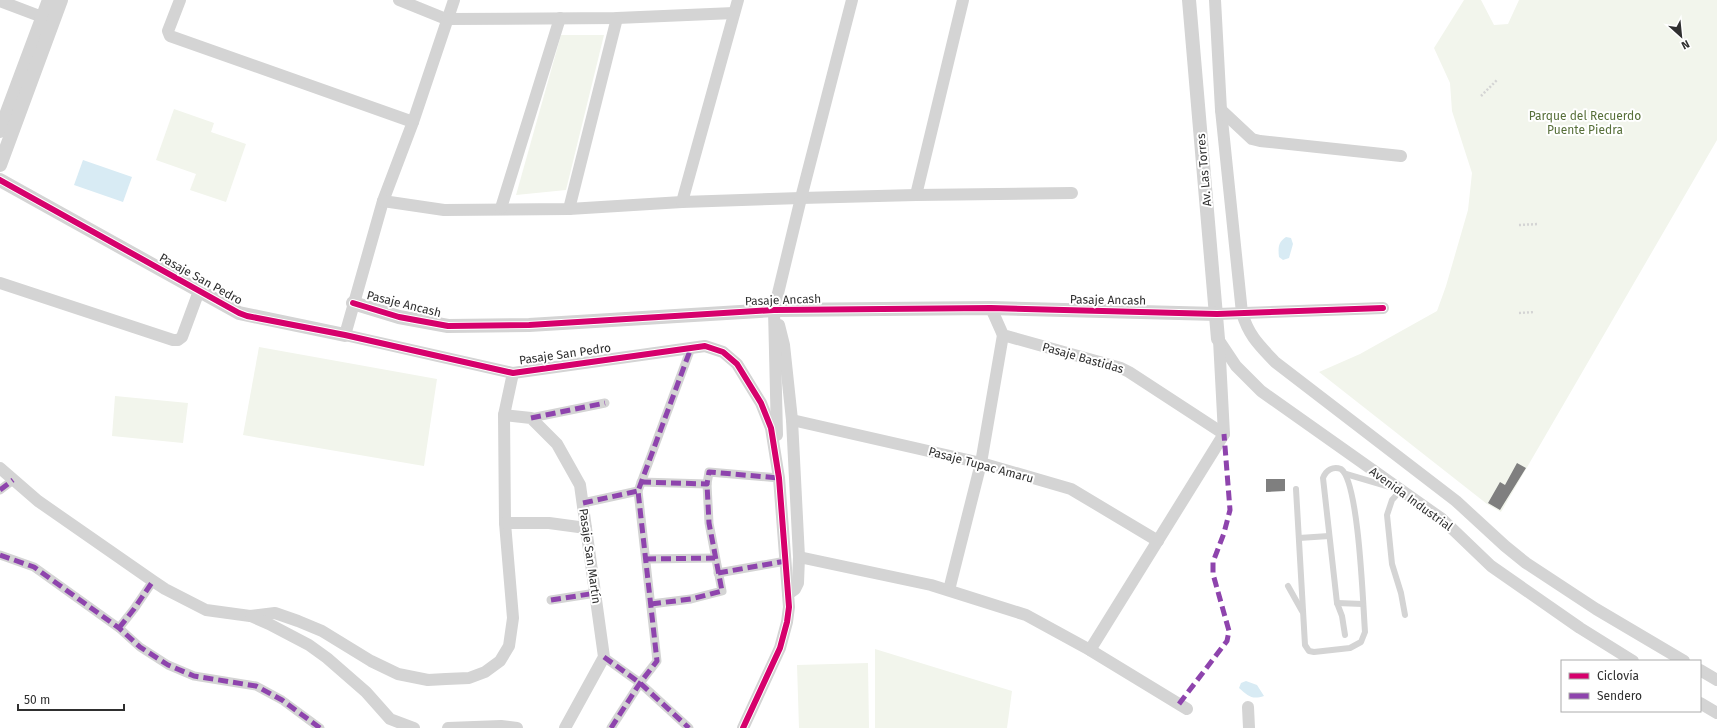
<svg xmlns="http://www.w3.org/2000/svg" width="1717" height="728" font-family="'Fira Sans',sans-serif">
<rect width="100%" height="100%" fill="#fff"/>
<g fill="#f2f5ec">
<polygon points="1464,0 1481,0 1494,25 1508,24 1519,0 1717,0 1717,140 1501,512 1487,504 1319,372 1360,354 1437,311 1446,286 1468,210 1472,173 1452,111 1450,83 1434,48"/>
<polygon points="561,35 604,35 566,190 516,195"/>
<polygon points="174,109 214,123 211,132 246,144 226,202 190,190 196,174 156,160"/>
<polygon points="259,347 437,379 424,466 243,435"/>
<polygon points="115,396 188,403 183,443 112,436"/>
<polygon points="875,649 1012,691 1007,728 875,728"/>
<polygon points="868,663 869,728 799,728 797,665"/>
</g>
<g fill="#d8ebf4">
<polygon points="83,160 132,177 123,202 74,185"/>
<path d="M 1286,237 L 1291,238 L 1293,244 L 1289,258 L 1283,260 L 1279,257 C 1278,248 1278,242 1286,237 Z"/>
<path d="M 1246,681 L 1257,685 L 1264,696 C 1252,700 1248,696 1239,688 L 1241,683 Z"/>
</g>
<g fill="#7f7f7f">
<polygon points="1517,463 1526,468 1500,510 1488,503 1500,482 1505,485"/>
<polygon points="1266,479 1285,479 1285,491 1266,492"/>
</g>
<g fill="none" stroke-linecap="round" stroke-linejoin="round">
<g stroke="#d4d4d4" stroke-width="2.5" stroke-dasharray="2 2" stroke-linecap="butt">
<polyline points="1481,96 1497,80"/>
<polyline points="1519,225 1539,224"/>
<polyline points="1519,313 1535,312"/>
</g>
<g stroke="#d4d4d4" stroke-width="6">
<polyline points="1346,474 1390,487"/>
<path d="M 1296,489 L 1305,645 L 1309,651 L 1314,652 L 1350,648 L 1361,642 L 1365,632 C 1363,605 1359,482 1341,469 C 1333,466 1326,470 1323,478 L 1337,603 L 1342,616 L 1345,635"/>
<polyline points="1399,489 1401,490 1392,500 1387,515 1392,564 1401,593 1405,615"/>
<polyline points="1299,538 1329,536"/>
<polyline points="1288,586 1302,611"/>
<polyline points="1337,603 1363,604"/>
</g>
<g stroke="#d4d4d4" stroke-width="9">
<polyline points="531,418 605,403"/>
<polyline points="641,482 707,484 709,472 779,478"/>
<polyline points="0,490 13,480"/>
<polyline points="583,503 638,491"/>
<polyline points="0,555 34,567 119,628 140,647 168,665 194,676 256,686 282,700 320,728"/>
<polyline points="646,559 715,558"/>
<polyline points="718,573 786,561"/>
<polyline points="551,600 596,593"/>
<polyline points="651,604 691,599 722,591 709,523 707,484"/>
<polyline points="119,628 134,609 153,581"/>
<polyline points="604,657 640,683 689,728"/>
<polyline points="611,728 640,683 657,661 638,491 691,348"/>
</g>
<g stroke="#d4d4d4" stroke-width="12">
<polyline points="180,0 168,31 170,36 413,122"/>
<polyline points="399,0 446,19 617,18 734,13"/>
<polyline points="454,0 413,122 383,201 345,335 513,373 705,346 723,352 737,364 761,403 771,428 779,478 788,594 789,607 787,622 780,648 743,728"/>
<path d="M 1215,0 L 1221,110 L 1242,313 C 1249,336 1259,345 1275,362 L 1456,501 L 1505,546 L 1526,563 L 1596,609 L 1684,661"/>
<polyline points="0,1 50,20"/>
<polyline points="1221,110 1252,139 1260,141 1401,156"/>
<polyline points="916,195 963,0"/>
<polyline points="383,201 444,210 569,209 682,202 801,198 916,195 1072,193"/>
<polyline points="682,202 738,0"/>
<polyline points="501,208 560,18"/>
<polyline points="569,209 617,18"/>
<polyline points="0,283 173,340 178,340 182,337 199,291"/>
<polyline points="991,308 1003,335 1121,368 1129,372 1224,434"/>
<polyline points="1217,314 1383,308"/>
<polyline points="779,325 784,345 792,420 799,557 798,583 795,589 788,594"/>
<polyline points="1218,339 1236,366 1261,391 1442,519 1491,566 1580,628 1633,661"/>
<polyline points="504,415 531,418 557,444 580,485 604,657 565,728"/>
<polyline points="792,420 981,463 1071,489 1158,541"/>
<polyline points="777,435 774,310 801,198 852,0"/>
<polyline points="0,468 38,501 153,581 165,589 206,610 250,616 275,613 298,621 322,631 371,661 398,674 428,680 446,679 469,678 485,672 500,661 509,646 513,618 505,523 504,415 513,373"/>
<polyline points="505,523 549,523 586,528"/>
<polyline points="799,557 931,585 1026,615 1090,650 1187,709"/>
<polyline points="949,590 981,463 1003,335"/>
<polyline points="251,616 269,624 309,645 327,658 366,692 390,719 414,728"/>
<polyline points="1090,650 1224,434 1219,340"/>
<polyline points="1700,670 1717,680"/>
<polyline points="1700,703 1717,713"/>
<polyline points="1248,707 1249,728"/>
<polyline points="448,728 501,726 517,728"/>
</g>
<g stroke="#d4d4d4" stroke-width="14">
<polyline points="1189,0 1218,339"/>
<polyline points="0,131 49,0"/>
<polyline points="0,165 61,0"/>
<polyline points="0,180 239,313 345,335"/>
<polyline points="353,303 399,317 448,326 529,325 774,310 991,308 1217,314"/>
</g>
<g stroke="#8e44ad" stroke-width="5" stroke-dasharray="10 5" stroke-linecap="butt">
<polyline points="531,418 605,403"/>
<polyline points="641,482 707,484 709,472 779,478"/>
<polyline points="0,490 13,480"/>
<polyline points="583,503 638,491"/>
<polyline points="0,555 34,567 119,628 140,647 168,665 194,676 256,686 282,700 320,728"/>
<polyline points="646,559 715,558"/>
<polyline points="718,573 786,561"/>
<polyline points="551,600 596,593"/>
<polyline points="651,604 691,599 722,591 709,523 707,484"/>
<polyline points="119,628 134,609 153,581"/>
<polyline points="604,657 640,683 689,728"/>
<polyline points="1179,704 1227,641 1229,631 1213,574 1213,562 1224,533 1230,510 1224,434"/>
<polyline points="611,728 640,683 657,661 638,491 691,348"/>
</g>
<defs>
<g id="cycleway">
<polyline points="0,180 239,313 247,316 345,335 513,373 705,346 723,352 737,364 761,403 771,428 779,478 788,594 789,607 787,622 780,648 743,728"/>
<polyline points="353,303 399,317 448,326 529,325 774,310 991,308 1217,314 1383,308"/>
</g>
</defs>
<use href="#cycleway" stroke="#fff" stroke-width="8"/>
<use href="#cycleway" stroke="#d6006c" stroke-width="6"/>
</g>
<g text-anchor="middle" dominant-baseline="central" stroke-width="4" stroke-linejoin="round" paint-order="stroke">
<g font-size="12" fill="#576f39" stroke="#fff">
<text x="1585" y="116">Parque del Recuerdo<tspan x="1585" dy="14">Puente Piedra</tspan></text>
</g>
<g font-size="12" fill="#2f2f2f" stroke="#fff">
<text transform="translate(1204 170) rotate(-95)">Av. Las Torres</text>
<text transform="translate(201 279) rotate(29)">Pasaje San Pedro</text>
<text transform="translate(783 300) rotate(-2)">Pasaje Ancash</text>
<text transform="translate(1108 300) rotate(1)">Pasaje Ancash</text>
<text transform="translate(404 304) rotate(14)">Pasaje Ancash</text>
<text transform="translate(565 354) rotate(-8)">Pasaje San Pedro</text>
<text transform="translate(1083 358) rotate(16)">Pasaje Bastidas</text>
<text transform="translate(981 465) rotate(15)">Pasaje Tupac Amaru</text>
<text transform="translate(1411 499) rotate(36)">Avenida Industrial</text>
<text transform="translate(590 556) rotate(82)">Pasaje San Martín</text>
</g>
</g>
<rect x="1561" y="660" width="140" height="52" fill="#ffffff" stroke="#acacac"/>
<rect x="1569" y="673" width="20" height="6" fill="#d6006c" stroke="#acacac"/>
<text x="1597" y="680" font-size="12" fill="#2f2f2f">Ciclovía</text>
<rect x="1569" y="693" width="20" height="6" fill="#8e44ad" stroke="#acacac"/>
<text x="1597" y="700" font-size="12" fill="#2f2f2f">Sendero</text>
<g transform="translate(1681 36) rotate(153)" stroke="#ffffff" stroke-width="3" paint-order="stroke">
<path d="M0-3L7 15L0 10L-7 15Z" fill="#2f2f2f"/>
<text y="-6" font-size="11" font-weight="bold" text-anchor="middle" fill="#2f2f2f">N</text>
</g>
<path d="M18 704v6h106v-6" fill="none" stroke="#2f2f2f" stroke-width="2"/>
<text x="24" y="704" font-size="12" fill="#2f2f2f" stroke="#ffffff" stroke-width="3" paint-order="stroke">50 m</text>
</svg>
